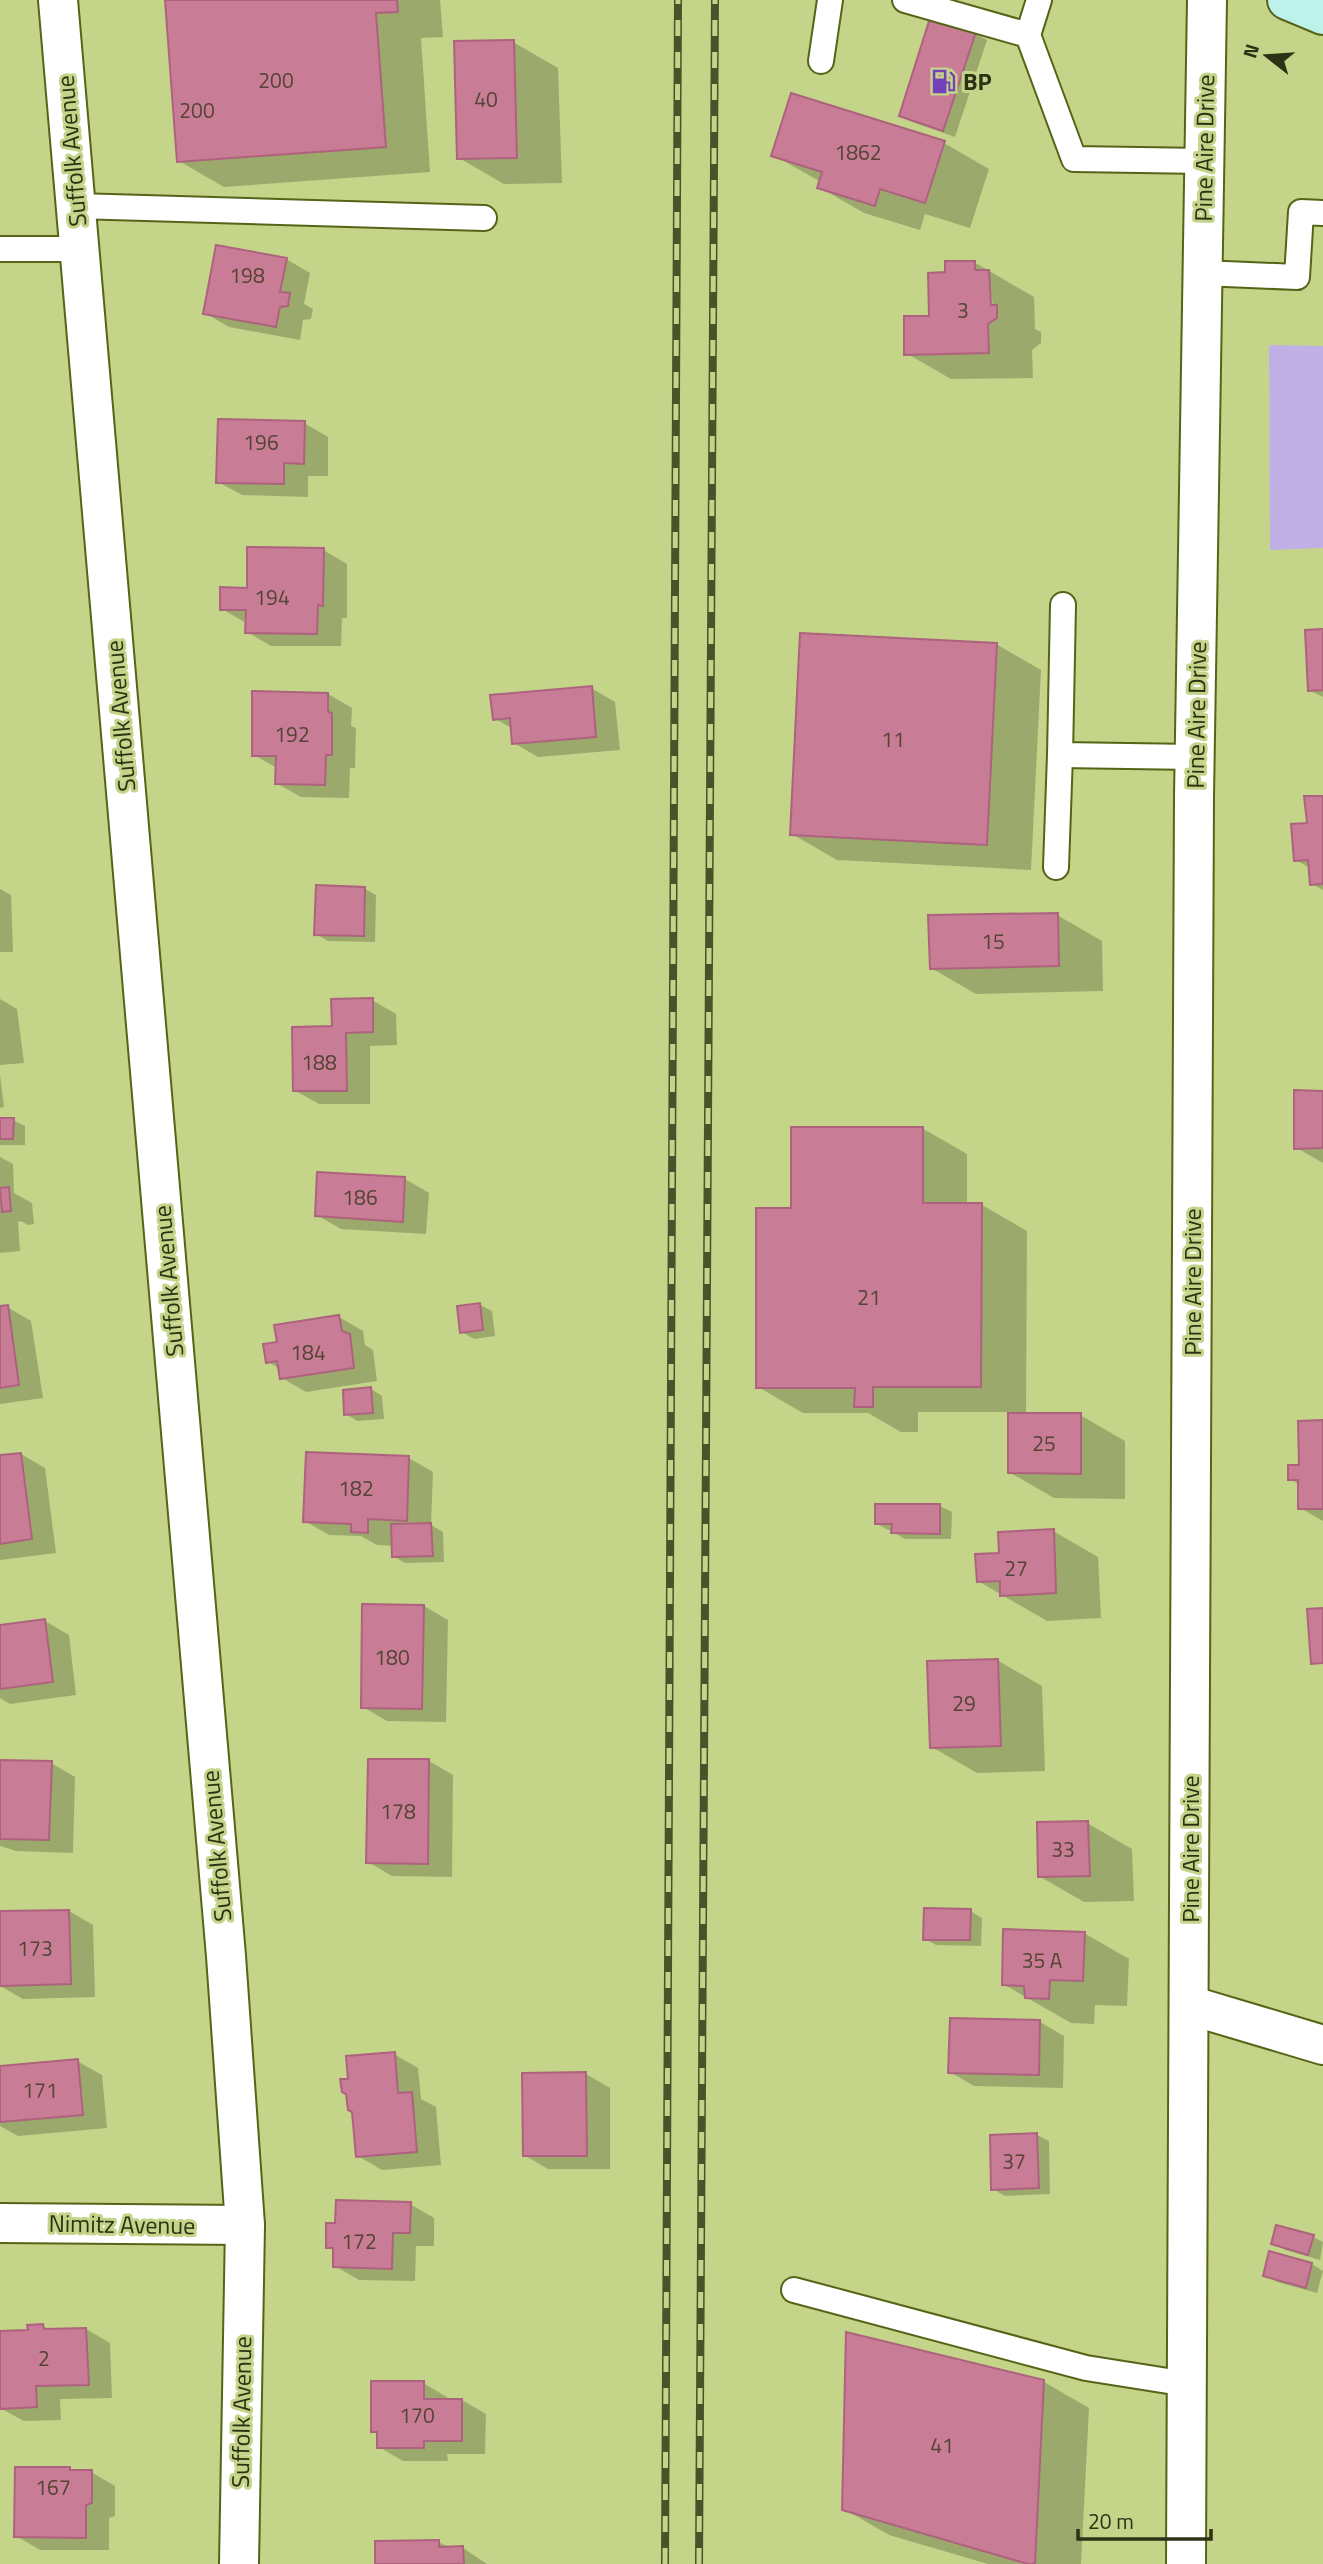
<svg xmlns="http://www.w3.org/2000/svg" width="1323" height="2564" font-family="'Titillium Web',sans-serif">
<rect width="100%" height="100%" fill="#c4d489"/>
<polygon fill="#c0b0e6" points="1269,345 1323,346 1323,548 1270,550"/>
<g fill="#0003" fill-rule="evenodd">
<polygon points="167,0 440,0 443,37 421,38 430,172 224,187 179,161"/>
<polygon points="975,34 987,40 955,137 912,122 901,116"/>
<polygon points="513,42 558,68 562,183 504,184 459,158"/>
<polygon points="944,143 989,169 970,228 925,214 920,230 864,213 819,187 821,182 773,155"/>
<polygon points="286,259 310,273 304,304 313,309 311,319 303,320 300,340 229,327 205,313"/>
<path d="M 974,262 L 1034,297 L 1035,329 L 1041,332 L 1041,343 L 1032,350 L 1033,378 L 951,379 L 906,353 ZM 989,297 L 992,297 L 993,313 Z"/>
<polygon points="304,423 328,437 328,476 308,476 308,497 242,495 218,482"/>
<polygon points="323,550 347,564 347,618 342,618 341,646 271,646 247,632 246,623 222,609 248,590"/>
<polygon points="1323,631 1323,697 1309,690"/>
<polygon points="996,644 1041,670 1031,870 837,860 792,834"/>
<polygon points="591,688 615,702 620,750 538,757 514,743 513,729 494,718"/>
<polygon points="328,694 352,708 351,726 356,728 355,768 350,768 349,798 301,797 276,783 277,768 254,755"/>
<polygon points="1323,798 1323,890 1312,884 1310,868 1296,860 1309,825"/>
<polygon points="0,889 11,895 13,952 0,952"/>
<polygon points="365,889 376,895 375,942 328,941 316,934"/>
<polygon points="1057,915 1102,941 1103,991 976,994 931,968"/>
<polygon points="0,999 17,1009 24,1063 0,1065"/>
<polygon points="372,1000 396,1014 397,1045 370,1046 370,1104 319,1104 294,1090"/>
<polygon points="0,1075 4,1107 0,1108"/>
<polygon points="1323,1092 1323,1163 1295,1147"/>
<polygon points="0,1120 13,1120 25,1126 25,1145 0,1145"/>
<polygon points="922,1128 967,1154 967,1205 982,1205 1027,1231 1026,1415 1080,1415 1125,1441 1125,1499 1054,1498 1009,1472 1010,1412 918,1412 918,1432 901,1432 868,1413 803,1413 758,1387 793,1209"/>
<polygon points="0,1157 13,1164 14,1193 32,1203 34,1224 28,1225 21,1221 18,1222 20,1251 0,1253"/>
<polygon points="405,1179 429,1193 426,1234 341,1229 317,1215"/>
<polygon points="480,1305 492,1311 495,1336 474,1339 462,1332"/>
<polygon points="7,1307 31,1321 43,1398 0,1404 0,1308"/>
<polygon points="339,1317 363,1331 365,1345 373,1350 377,1381 306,1392 282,1378 280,1369 268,1362 279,1344"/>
<polygon points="371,1389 382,1396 384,1419 357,1421 346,1414"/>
<polygon points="1323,1422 1323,1521 1300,1508 1300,1485 1290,1479 1300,1467"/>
<polygon points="21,1454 45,1468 56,1553 0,1560 0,1457"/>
<polygon points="409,1458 433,1472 431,1525 443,1532 444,1562 405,1563 393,1556 393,1546 377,1545 361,1536 329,1535 305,1521"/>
<polygon points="940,1506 952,1512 951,1539 905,1539 893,1532 893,1530 888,1530 876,1523"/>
<polygon points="1053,1531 1098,1557 1101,1618 1047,1621 978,1581 1001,1555"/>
<polygon points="424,1606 448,1620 446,1722 387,1721 363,1707"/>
<polygon points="45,1621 69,1635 76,1695 10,1704 0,1698 0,1626"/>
<polygon points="997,1660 1042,1686 1045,1771 977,1773 932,1747"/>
<polygon points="429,1761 453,1775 452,1877 392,1876 368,1862"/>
<polygon points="0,1762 51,1763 75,1777 73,1853 16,1851 0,1846"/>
<polygon points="1087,1823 1132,1849 1134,1901 1084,1902 1039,1876"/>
<polygon points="69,1911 93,1925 95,1997 23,1999 0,1986 0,1913"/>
<polygon points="970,1911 982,1918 981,1946 936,1945 925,1939"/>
<polygon points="1084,1933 1129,1959 1127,2006 1095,2005 1094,2024 1071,2023 1003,1984"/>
<polygon points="1040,2022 1064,2036 1063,2088 974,2086 950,2072"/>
<polygon points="394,2054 418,2068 421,2099 436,2107 441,2165 382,2170 358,2156"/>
<polygon points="77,2061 102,2075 107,2128 18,2136 0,2126 0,2067"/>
<polygon points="586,2074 610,2088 610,2169 548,2169 524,2155"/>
<polygon points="1037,2135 1049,2141 1050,2194 1005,2196 993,2189"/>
<polygon points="410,2204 434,2218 434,2246 416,2246 415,2281 359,2280 335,2266 335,2251 327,2247"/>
<polygon points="1313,2237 1323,2242 1320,2260 1285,2250 1273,2243"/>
<polygon points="1270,2253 1312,2264 1323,2271 1317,2293 1277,2282 1265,2275"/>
<polygon points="43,2326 52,2331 86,2329 110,2343 112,2398 60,2399 61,2420 24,2421 0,2408 0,2333 30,2332"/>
<polygon points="1044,2382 1089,2408 1081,2564 988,2564 889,2535 844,2509"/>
<polygon points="423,2383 447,2397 447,2400 462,2400 486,2414 485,2454 447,2454 448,2461 403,2461 379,2447 379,2434 373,2431"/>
<polygon points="70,2469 75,2472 91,2472 115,2486 115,2516 109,2518 109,2550 40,2550 16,2536"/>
<polygon points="439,2542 450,2548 463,2548 487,2564 377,2564"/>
</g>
<g fill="#c97c96" stroke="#ad637d" stroke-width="2">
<polygon points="165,0 397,0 398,12 376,13 386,147 177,162"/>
<polygon points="930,18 976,32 943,131 899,116"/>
<polygon points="514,40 517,158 457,159 454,41"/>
<polygon points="791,93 945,141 925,203 880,189 875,206 817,188 822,172 771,156"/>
<polygon points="216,245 287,258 280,292 290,293 288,306 280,307 276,327 203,314"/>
<polygon points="945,261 975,261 975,270 989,270 991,305 997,305 997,318 988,324 989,353 904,355 904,316 929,316 928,273 945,272"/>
<polygon points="218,419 305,421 304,464 284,463 284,484 216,483"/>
<polygon points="247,547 324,548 323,606 318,605 317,634 245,633 246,610 220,610 220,587 247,588"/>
<polygon points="1323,629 1323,690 1308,691 1305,630"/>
<polygon points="800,633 997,643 987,845 790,835"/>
<polygon points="592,686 596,737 512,744 510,718 493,720 490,695"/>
<polygon points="252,691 328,693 328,712 332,713 332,755 326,755 325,785 275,784 276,756 252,756"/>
<polygon points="1304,796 1323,796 1323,884 1310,885 1308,860 1294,861 1291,824 1307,823"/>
<polygon points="316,885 365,887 364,936 314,935"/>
<polygon points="1058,913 1059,966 930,969 928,915"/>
<polygon points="373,998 373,1032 346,1033 347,1091 293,1091 292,1027 332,1026 331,999"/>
<polygon points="1294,1090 1323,1091 1323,1148 1294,1149"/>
<polygon points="0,1118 14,1118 13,1139 0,1139"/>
<polygon points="791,1127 923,1127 923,1203 982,1203 981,1387 873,1387 873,1407 854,1407 855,1388 756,1388 756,1208 791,1208"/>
<polygon points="317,1172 405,1177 403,1222 315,1216"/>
<polygon points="9,1187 11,1211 2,1212 0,1188"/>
<polygon points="480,1303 483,1330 460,1333 457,1306"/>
<polygon points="8,1305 19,1385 0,1388 0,1306"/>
<polygon points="339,1315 342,1331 350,1334 354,1368 280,1379 277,1361 266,1363 263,1344 277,1342 274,1325"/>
<polygon points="371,1387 373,1413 344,1415 343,1390"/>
<polygon points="1008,1413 1081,1413 1081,1474 1008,1473"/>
<polygon points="1323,1420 1323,1509 1298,1509 1298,1480 1288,1480 1288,1465 1299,1465 1298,1421"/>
<polygon points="306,1452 409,1456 407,1521 368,1519 368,1533 351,1532 351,1524 303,1522"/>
<polygon points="21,1453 32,1539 0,1544 0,1455"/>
<polygon points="875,1504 940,1504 940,1534 891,1533 892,1524 875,1524"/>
<polygon points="431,1523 433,1556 392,1557 391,1524"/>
<polygon points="1054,1529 1056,1593 1000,1596 1000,1581 977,1582 975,1554 999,1553 998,1532"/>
<polygon points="362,1604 424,1605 422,1709 361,1708"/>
<polygon points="1323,1608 1323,1663 1311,1664 1307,1609"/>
<polygon points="45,1619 53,1682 0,1689 0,1625"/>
<polygon points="998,1659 1001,1746 930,1748 927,1661"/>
<polygon points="368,1759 429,1759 428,1864 366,1863"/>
<polygon points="0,1760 52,1761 49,1840 0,1839"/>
<polygon points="1088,1821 1090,1876 1038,1877 1037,1822"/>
<polygon points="924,1908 971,1909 970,1940 923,1940"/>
<polygon points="69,1910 71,1984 0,1986 0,1911"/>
<polygon points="1003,1929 1085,1932 1083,1981 1050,1980 1049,1999 1025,1998 1024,1986 1002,1985"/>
<polygon points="950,2018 1040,2020 1039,2075 948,2073"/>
<polygon points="395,2052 398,2093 412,2092 417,2152 356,2157 352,2112 348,2110 346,2094 342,2092 340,2079 348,2079 346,2056"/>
<polygon points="78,2059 83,2115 0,2122 0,2066"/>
<polygon points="586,2072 587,2156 523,2156 522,2073"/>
<polygon points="1037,2133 1039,2188 991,2190 990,2135"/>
<polygon points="336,2200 411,2202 410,2233 393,2233 392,2269 333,2267 333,2248 326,2248 326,2223 335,2223"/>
<polygon points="1276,2225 1314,2235 1308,2255 1271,2244"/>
<polygon points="1269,2251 1312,2263 1306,2288 1263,2276"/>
<polygon points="43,2324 44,2329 86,2328 89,2385 36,2386 37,2407 0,2409 0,2331 28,2330 27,2325"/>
<polygon points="846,2332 1044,2380 1035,2564 1028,2564 842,2510"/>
<polygon points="371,2381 424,2381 424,2399 462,2399 462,2441 424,2441 424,2448 377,2448 377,2432 371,2432"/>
<polygon points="15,2467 70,2467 70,2470 92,2470 92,2503 86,2505 86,2538 14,2537"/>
<polygon points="439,2540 439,2547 463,2546 464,2564 375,2564 375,2541"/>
</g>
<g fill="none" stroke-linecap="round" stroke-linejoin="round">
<defs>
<g id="service">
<polyline points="905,0 1028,35 1039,0"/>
<polyline points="1028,35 1074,159 1204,161"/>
<polyline points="821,61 830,0"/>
<polyline points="76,206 484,218"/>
<polyline points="0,249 79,249"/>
<polyline points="1202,273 1297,277 1301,212 1323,213"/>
<polyline points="1063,605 1060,755 1195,757"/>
<polyline points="1056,867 1060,755"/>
<polyline points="794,2290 1086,2368 1187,2384"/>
</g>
<g id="minor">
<polyline points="1189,2005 1323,2045"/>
<polyline points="0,2223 245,2225"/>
</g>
<g id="tertiary">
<polyline points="58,0 226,1956 245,2225 239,2564"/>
<polyline points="1186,2564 1194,797 1207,0"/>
</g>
<polyline id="secondary" points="1287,0 1323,15"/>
</defs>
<use href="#service" stroke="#576316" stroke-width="28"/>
<use href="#minor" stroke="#576316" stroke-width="42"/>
<use href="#tertiary" stroke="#576316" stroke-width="42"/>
<use href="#secondary" stroke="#576316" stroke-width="42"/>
<use href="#service" stroke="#fff" stroke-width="24"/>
<use href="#minor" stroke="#fff" stroke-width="38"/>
<use href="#tertiary" stroke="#fff" stroke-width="38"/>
<use href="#secondary" stroke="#bdf2ea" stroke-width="38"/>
<defs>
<g id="rail">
<polyline points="665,2564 678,0"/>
<polyline points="699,2564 715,0"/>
</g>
</defs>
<use href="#rail" stroke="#4a522a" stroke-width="8"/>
<use href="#rail" stroke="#c4d489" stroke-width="5" stroke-dasharray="16" stroke-linecap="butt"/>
</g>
<defs>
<symbol id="fuel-bare" viewBox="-9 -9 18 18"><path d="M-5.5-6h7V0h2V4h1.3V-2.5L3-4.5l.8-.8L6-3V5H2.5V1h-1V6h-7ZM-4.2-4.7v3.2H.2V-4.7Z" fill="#7342ba" stroke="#c4d489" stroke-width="2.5" paint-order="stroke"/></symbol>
</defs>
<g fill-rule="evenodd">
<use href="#fuel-bare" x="926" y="64" width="35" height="35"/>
</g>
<g text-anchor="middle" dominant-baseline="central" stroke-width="6" stroke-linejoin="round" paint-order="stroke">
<g font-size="21" fill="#534434">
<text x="276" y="80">200</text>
<text x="486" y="99">40</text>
<text x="197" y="110">200</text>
<text x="858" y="152">1862</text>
<text x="247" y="275">198</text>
<text x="963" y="310">3</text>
<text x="261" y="442">196</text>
<text x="272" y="597">194</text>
<text x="292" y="734">192</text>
<text x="893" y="739">11</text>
<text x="993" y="941">15</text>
<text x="319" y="1062">188</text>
<text x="360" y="1197">186</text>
<text x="869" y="1297">21</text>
<text x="308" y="1352">184</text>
<text x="1044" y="1443">25</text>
<text x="356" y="1488">182</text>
<text x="1016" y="1568">27</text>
<text x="392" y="1657">180</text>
<text x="964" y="1703">29</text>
<text x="398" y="1811">178</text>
<text x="1063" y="1849">33</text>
<text x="35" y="1948">173</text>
<text x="1042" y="1960">35 A</text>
<text x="40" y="2090">171</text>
<text x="1014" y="2161">37</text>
<text x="359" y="2241">172</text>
<text x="44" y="2358">2</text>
<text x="417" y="2415">170</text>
<text x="942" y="2445">41</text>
<text x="53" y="2487">167</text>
</g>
<g font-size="24" font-weight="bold" fill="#2c3213" stroke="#c4d489" text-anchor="start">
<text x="963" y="81">BP</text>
</g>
<g font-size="24" fill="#2c3213" stroke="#c4d489">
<text transform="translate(1204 148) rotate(-89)">Pine Aire Drive</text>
<text transform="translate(71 151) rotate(-95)">Suffolk Avenue</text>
<text transform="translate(1196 715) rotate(-89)">Pine Aire Drive</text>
<text transform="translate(120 716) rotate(-95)">Suffolk Avenue</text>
<text transform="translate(168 1281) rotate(-95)">Suffolk Avenue</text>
<text transform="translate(1192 1282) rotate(-90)">Pine Aire Drive</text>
<text transform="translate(216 1846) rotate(-95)">Suffolk Avenue</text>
<text transform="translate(1190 1849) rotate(-90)">Pine Aire Drive</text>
<text transform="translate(122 2224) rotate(1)">Nimitz Avenue</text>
<text transform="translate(241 2412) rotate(-89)">Suffolk Avenue</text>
</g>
</g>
<g transform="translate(1267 56) rotate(287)" stroke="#c4d489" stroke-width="5" paint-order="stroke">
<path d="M0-5L12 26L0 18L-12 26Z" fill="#2c3213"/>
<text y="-10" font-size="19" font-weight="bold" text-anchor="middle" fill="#2c3213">N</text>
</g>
<path d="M1078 2529v10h133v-10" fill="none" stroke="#2c3213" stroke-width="3.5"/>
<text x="1088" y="2529" font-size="21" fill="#2c3213" stroke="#c4d489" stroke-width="5" paint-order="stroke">20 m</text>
</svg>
